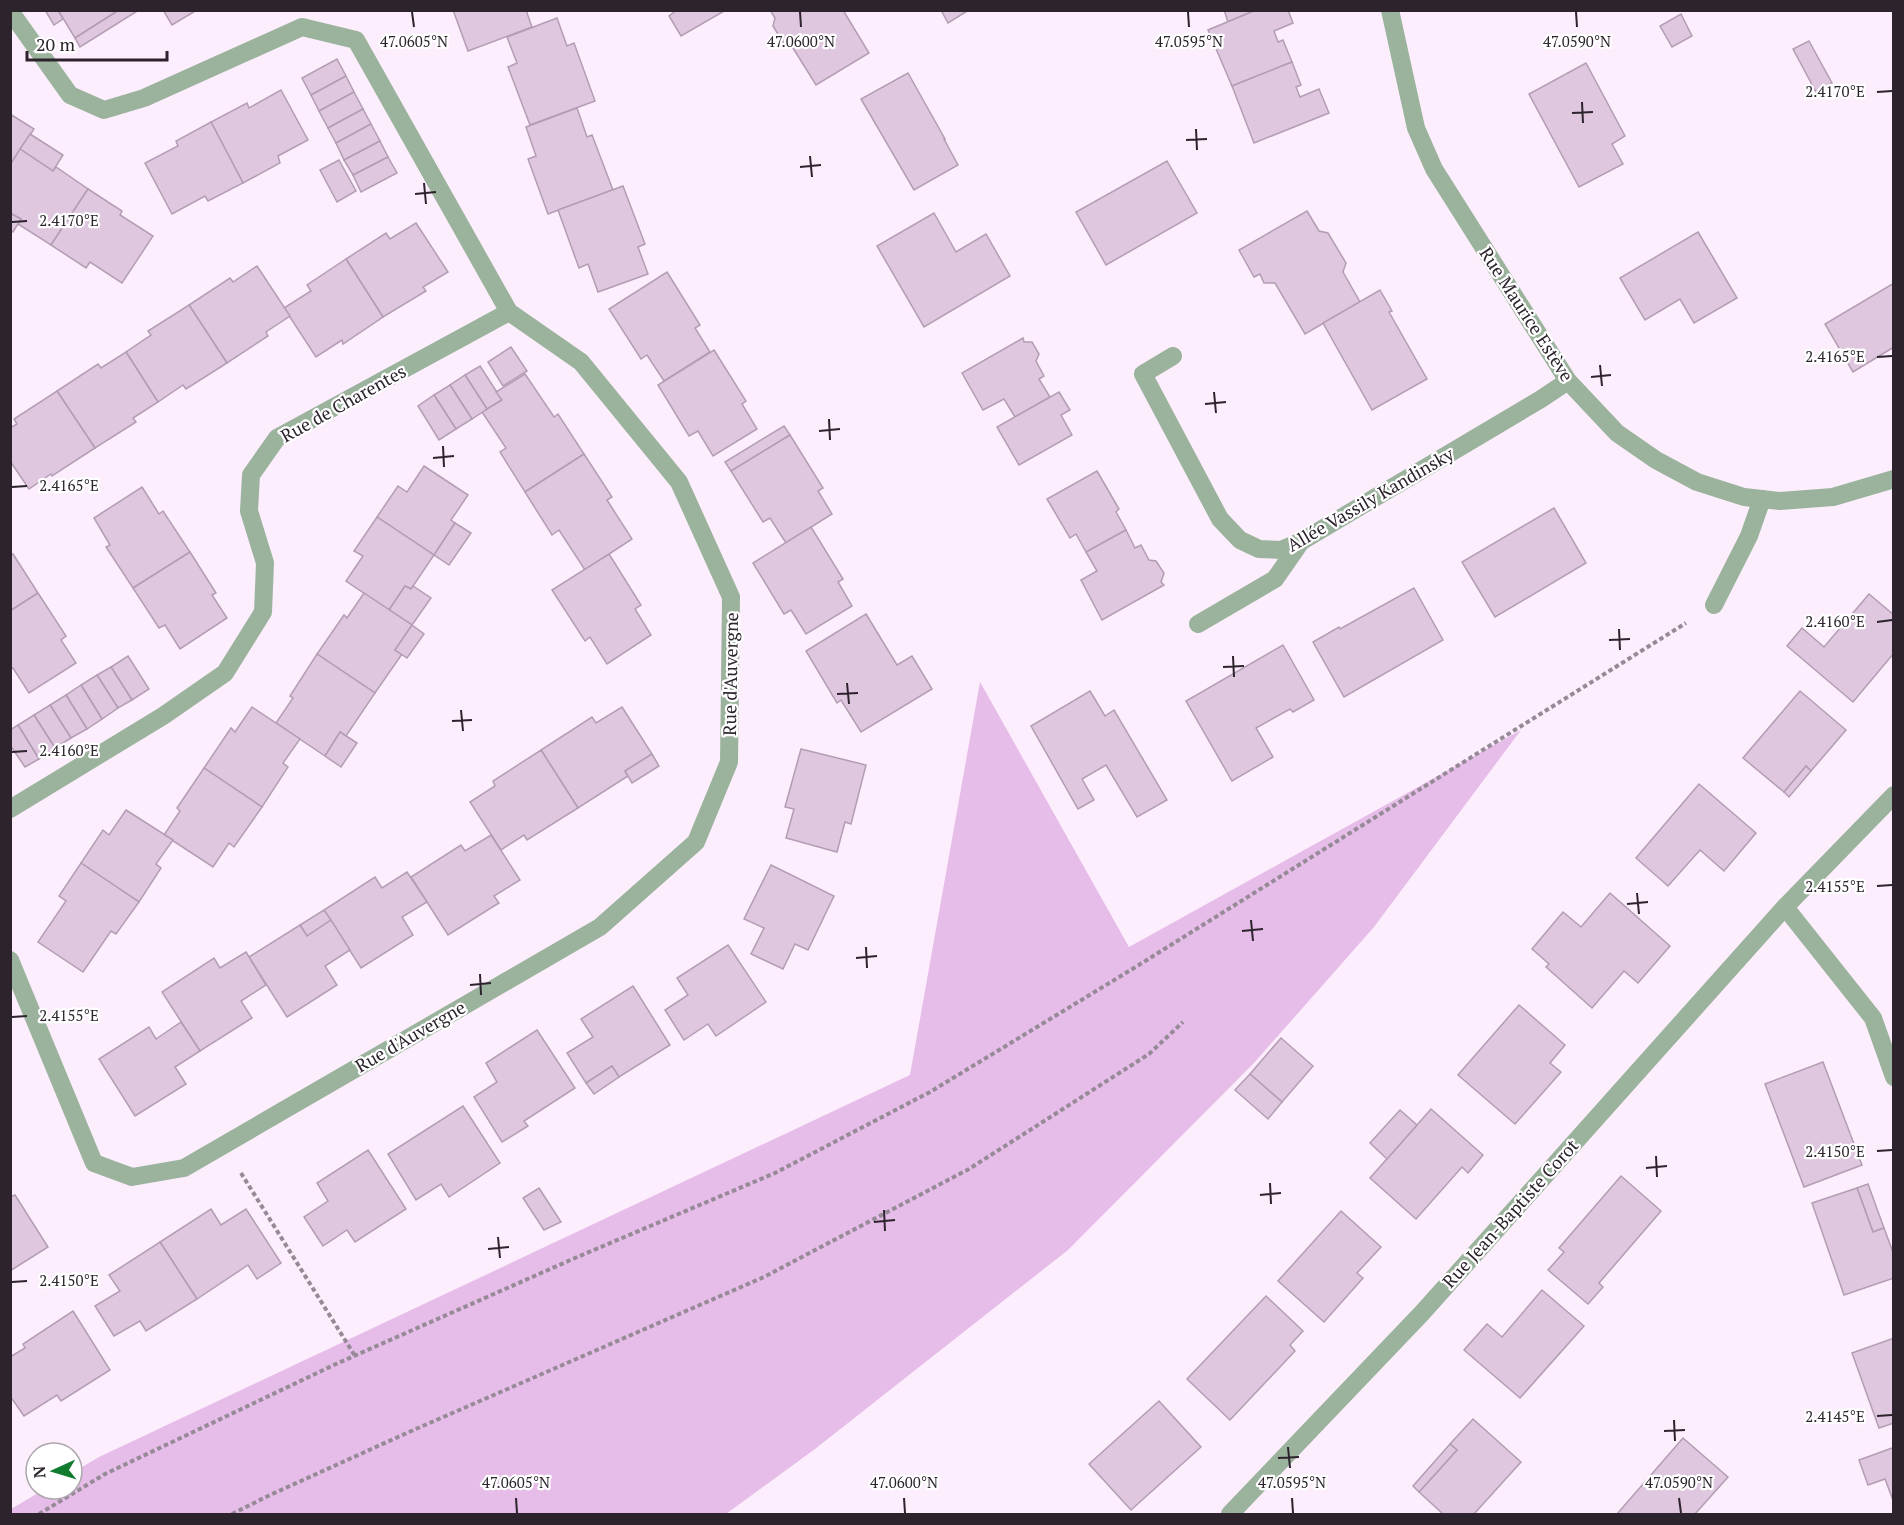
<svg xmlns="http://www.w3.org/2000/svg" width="1904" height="1525" font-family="'PT Serif',serif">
<rect width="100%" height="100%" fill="#fdeefd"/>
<polygon fill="#e6bce8" points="980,682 1129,947 1521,730 1374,927 1254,1063 1068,1250 815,1449 726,1514 11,1514 11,1509 45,1489 72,1489 72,1473 99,1457 910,1075"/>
<g fill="#dec7df" stroke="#b39db4" stroke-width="1.5">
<polygon points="45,10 58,10 63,19 54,25"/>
<polygon points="58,10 119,10 75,38"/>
<polygon points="119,10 139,10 80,47 75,38"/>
<polygon points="163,10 197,10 172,25"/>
<polygon points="453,10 526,10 532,27 468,51"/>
<polygon points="677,10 726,10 681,36 669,16"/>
<polygon points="770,10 843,10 869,53 816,85 793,48 786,47 773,26 775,18"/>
<polygon points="941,10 969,10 948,23"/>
<polygon points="1224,10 1256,10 1228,22"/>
<polygon points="1256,10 1288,10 1293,23 1274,31 1278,42 1283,40 1292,62 1232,86 1208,30"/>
<polygon points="1681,14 1692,36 1672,47 1660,26"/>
<polygon points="557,18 567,46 574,43 595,101 530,125 508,67 517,63 507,37"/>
<polygon points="1809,41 1832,83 1816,92 1793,49"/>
<polygon points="337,59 346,76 311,95 302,78"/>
<polygon points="1292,62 1301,85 1296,87 1300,97 1319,89 1329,113 1254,143 1232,86"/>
<polygon points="1586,63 1625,136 1612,144 1623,164 1579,187 1529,94"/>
<polygon points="908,73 945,139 944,139 958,165 914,190 861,99"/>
<polygon points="346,76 354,92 319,111 311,95"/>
<polygon points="281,90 308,140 278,156 280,163 243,183 211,122 247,103 249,108"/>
<polygon points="354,92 363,109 328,128 319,111"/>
<polygon points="577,108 587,137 592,135 613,190 548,214 528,159 536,156 526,127"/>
<polygon points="363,109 371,124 336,143 328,128"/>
<polygon points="10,114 34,129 10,165"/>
<polygon points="211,122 243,183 208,201 205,196 172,214 145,163 178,146 176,141"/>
<polygon points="371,124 380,141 344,160 336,143"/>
<polygon points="30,134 63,155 53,171 20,149"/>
<polygon points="380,141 388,157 353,175 344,160"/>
<polygon points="20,149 53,171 56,167 88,189 51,245 18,224 21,219 10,213 10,165"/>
<polygon points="388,157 397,173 361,192 353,175"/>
<polygon points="339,160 356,191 337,202 320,170"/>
<polygon points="1167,161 1197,213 1106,265 1076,212"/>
<polygon points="623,186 645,244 638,247 648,274 598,292 588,264 579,268 558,210"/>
<polygon points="88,189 122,211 120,215 153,236 122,283 90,262 86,268 51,245"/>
<polygon points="1307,211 1319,231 1328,233 1346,263 1343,272 1360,302 1305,334 1275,283 1264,283 1260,274 1254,277 1239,250"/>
<polygon points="10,213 21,219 13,232 10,230"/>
<polygon points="934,213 956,252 986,234 1010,276 924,327 877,246"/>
<polygon points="416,223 448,272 423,287 426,291 383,317 346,259 386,233 390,239"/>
<polygon points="1698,232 1737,298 1694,323 1680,299 1645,320 1620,278"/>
<polygon points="346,259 383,317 343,344 342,340 316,357 284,308 311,291 307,285"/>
<polygon points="257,266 290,316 266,332 268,336 227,363 189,305 230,278 233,282"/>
<polygon points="667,272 700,325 695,328 710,352 664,381 647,355 641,359 609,309"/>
<polygon points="1894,283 1894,347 1853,372 1825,324"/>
<polygon points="1380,290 1392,311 1389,312 1427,379 1372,410 1323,323"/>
<polygon points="189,305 227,363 186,389 183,385 158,402 126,352 151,335 148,331"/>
<polygon points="1023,338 1024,342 1032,342 1039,354 1036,361 1044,376 1039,379 1050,397 1015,417 1004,399 983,410 962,373"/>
<polygon points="511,347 527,371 503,386 488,362"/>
<polygon points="714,350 746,401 742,404 757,429 713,456 698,431 689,436 658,385"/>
<polygon points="126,352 158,402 133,418 136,422 95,448 57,391 98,364 101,368"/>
<polygon points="480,366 502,400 487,409 465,375"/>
<polygon points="525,374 554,417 558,414 584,454 525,492 500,452 506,448 482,412 502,400 496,392"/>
<polygon points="465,375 487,409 472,419 450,385"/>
<polygon points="450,385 472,419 456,429 434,395"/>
<polygon points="57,391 95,448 52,476 51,474 29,489 10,461 10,428 17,424 14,419"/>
<polygon points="1059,392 1070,410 1061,415 1072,435 1019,465 997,427"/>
<polygon points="434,395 456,429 439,440 418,406"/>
<polygon points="784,426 790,435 731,471 725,462"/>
<polygon points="790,435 823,488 818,491 832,514 786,543 770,518 763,522 731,471"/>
<polygon points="584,454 612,497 607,500 632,539 585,570 559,530 552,535 525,492"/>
<polygon points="424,466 468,495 451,520 455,523 434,555 377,517 398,486 407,492"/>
<polygon points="1097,471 1119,509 1116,512 1126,530 1086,552 1076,534 1070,538 1047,499"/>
<polygon points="142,487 159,514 163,511 190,552 133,588 106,547 110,545 94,518"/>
<polygon points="1554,508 1586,563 1495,617 1462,562"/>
<polygon points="377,517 434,555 411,589 405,586 389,610 346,581 363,556 354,551"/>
<polygon points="455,523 471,533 449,565 434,555"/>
<polygon points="811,527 843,579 838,582 852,606 806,634 791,610 784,614 753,563"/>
<polygon points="1126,530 1135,548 1141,545 1149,560 1156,561 1164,573 1161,582 1164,585 1102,620 1081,580 1097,571 1086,552"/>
<polygon points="190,552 216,593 212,595 227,618 180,649 165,625 159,628 133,588"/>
<polygon points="13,554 38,593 10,611 10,555"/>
<polygon points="609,554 641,605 635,609 651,635 607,664 590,637 585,641 552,590"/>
<polygon points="405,586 411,589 413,586 431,598 412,625 389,610"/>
<polygon points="1414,588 1443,640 1344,697 1313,642 1339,627 1340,629"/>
<polygon points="38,593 66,636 61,640 76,663 29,693 13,668 10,670 10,611"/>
<polygon points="364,593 412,625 395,650 402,654 375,693 317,654 344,615 347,618"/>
<polygon points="1869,594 1894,615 1894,653 1853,702 1787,646 1802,628 1824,647"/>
<polygon points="866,614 897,665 912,656 932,689 861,732 841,700 837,703 806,651"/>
<polygon points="412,625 424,634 407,658 395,650"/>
<polygon points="1283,645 1314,700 1293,712 1290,709 1256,728 1273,757 1232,781 1186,701"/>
<polygon points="317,654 375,693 346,736 340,732 325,756 276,723 293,698 290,696"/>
<polygon points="128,656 149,689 132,700 111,667"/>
<polygon points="111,667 132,700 118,708 97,675"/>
<polygon points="97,675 118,708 102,719 81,685"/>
<polygon points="81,685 102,719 87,729 66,695"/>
<polygon points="1090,691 1105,716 1114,710 1167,800 1137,817 1106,765 1082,779 1094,800 1078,809 1031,726"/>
<polygon points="1800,691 1846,730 1811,771 1806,766 1784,792 1743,758"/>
<polygon points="66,695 87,729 71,738 50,705"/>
<polygon points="50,705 71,738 55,748 34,715"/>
<polygon points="252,707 300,739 283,763 288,767 262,807 204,768 231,728 235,732"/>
<polygon points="622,707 652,754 625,771 628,776 578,808 541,750 592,717 596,723"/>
<polygon points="34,715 55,748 39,759 18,725"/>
<polygon points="18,725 39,759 25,767 10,745 10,730"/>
<polygon points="340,732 357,743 341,767 325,756"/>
<polygon points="801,749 866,765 851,824 845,822 837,852 786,838 794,809 785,807"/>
<polygon points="541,750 578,808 527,840 524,835 501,850 470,802 495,786 493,781"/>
<polygon points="652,754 659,766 632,783 625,771"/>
<polygon points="1806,766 1811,771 1789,797 1784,792"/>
<polygon points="204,768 262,807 234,847 229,843 213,867 164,835 180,811 177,808"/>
<polygon points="1699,784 1756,833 1724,871 1700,850 1668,886 1636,858"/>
<polygon points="126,810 173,840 156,864 161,868 139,902 81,863 103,830 109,835"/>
<polygon points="491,835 520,880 494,896 499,903 448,935 411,877 461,845 465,851"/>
<polygon points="81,863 139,902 116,934 111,931 83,972 38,942 66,901 59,896"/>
<polygon points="771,865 834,896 808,950 795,944 783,969 751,954 764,928 744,919"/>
<polygon points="407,872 427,902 402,917 413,935 361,968 324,910 375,877 382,888"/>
<polygon points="1610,893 1670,946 1638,983 1624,971 1592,1008 1546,967 1549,964 1532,949 1563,912 1581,927"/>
<polygon points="324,910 331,920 307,936 300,925"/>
<polygon points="331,920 350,950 325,966 337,985 287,1017 249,957 300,925 307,936"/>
<polygon points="728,945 766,1002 716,1036 708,1024 684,1040 665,1010 688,995 677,978"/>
<polygon points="246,952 266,985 241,1001 252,1018 200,1051 162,992 214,958 220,968"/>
<polygon points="633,986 670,1045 619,1077 612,1066 586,1083 567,1053 593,1037 581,1019"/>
<polygon points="1519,1005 1565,1045 1550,1063 1561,1072 1515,1124 1458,1075"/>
<polygon points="181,1022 200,1051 175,1067 186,1084 135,1116 99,1059 149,1027 156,1039"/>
<polygon points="537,1030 575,1088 524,1121 528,1126 502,1142 474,1097 497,1082 486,1063"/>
<polygon points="1281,1038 1313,1066 1282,1102 1250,1074"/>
<polygon points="1823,1062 1862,1165 1804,1187 1765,1084"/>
<polygon points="612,1066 619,1077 594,1094 586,1083"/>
<polygon points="1250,1074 1282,1102 1268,1119 1235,1090"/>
<polygon points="463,1106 500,1163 449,1197 441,1184 416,1200 388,1154"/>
<polygon points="1431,1109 1483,1155 1468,1173 1462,1167 1416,1219 1370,1178"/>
<polygon points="1400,1110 1417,1125 1387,1159 1370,1143"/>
<polygon points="368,1150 406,1209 355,1242 347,1230 323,1246 304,1217 328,1201 317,1183"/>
<polygon points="1621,1176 1661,1211 1599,1283 1603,1287 1588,1304 1548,1270 1564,1252 1559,1248"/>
<polygon points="1868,1184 1884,1228 1873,1232 1857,1188"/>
<polygon points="539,1188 561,1222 544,1230 523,1198"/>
<polygon points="1857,1188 1873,1232 1884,1228 1894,1255 1894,1278 1844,1295 1812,1203"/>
<polygon points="15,1195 48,1247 10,1271 10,1197"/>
<polygon points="211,1209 221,1225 246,1209 281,1263 257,1279 248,1265 197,1299 160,1242"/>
<polygon points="1341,1211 1381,1247 1357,1273 1363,1278 1324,1322 1278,1281"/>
<polygon points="160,1242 197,1299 146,1331 140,1321 114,1336 95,1306 120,1291 109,1275"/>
<polygon points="1542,1290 1584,1326 1520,1398 1464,1350 1487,1324 1502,1337"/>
<polygon points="1266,1296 1303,1331 1290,1345 1295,1351 1230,1420 1187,1379"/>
<polygon points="73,1311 110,1370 61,1401 57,1395 24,1416 10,1396 10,1357 25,1348 23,1344"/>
<polygon points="1894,1338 1894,1423 1879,1428 1852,1353"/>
<polygon points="1159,1401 1201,1447 1131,1510 1089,1464"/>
<polygon points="1473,1419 1521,1462 1474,1514 1443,1514 1419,1492 1457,1450 1450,1444"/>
<polygon points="1683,1438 1728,1477 1695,1514 1617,1514"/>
<polygon points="1450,1444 1457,1450 1419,1492 1413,1486"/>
<polygon points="1892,1448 1894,1448 1894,1503 1885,1479 1868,1485 1859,1460"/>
</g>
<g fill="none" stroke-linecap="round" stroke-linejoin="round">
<g stroke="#968a97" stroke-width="4" stroke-dasharray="4.5 3" stroke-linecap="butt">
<polyline points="241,1173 355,1356"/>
<polyline points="39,1514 105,1474 336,1364 575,1258 775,1173 930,1092 1134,968 1686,623"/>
<polyline points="232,1514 270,1495 409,1432 764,1277 969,1169 1149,1054 1183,1022"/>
</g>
<g stroke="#9bb39d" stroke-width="18">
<polyline points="1390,10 1416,128 1434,169 1568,381 1617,433 1656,460 1697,482 1744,497 1780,501 1833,497 1894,479"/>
<polyline points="10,11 70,95 104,110 144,98 302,27 356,40 509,312 581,362 679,482 731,597 729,762 696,842 600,927 184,1168 132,1177 94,1163 10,960"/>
<polyline points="1173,356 1143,374 1220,519 1240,540 1259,549 1281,550 1302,541 1541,399 1568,381"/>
<polyline points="1714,605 1749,536 1762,499"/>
<polyline points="1198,624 1275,579 1300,543"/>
<polyline points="10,809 163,716 225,673 263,612 265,563 249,511 251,475 277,438 509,312"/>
<polyline points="1785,907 1873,1018 1894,1077"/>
<polyline points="1230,1514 1422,1313 1785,907 1894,795"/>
</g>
</g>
<path fill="none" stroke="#2c232d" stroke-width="2" d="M 412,12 L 414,27M 800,12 L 801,27M 1188,12 L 1189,27M 1576,12 L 1577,27M 1877,92 L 1892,91M 1582,102 L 1583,123M 1572,113 L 1593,112M 1196,129 L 1197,150M 1186,140 L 1207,139M 810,156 L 812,177M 800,167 L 821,165M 424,183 L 426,204M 415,194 L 436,192M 12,222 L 27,221M 1877,357 L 1892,356M 1600,365 L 1602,386M 1591,377 L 1611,375M 1214,392 L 1216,413M 1205,404 L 1226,402M 829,419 L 830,440M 819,431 L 840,429M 443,446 L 444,467M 433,458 L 454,456M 12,487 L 27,486M 1877,622 L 1892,620M 1619,629 L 1620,650M 1609,640 L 1630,639M 1233,656 L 1234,677M 1223,667 L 1244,666M 847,683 L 849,704M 837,694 L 858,693M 461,710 L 463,731M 452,721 L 472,720M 12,752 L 27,751M 1877,886 L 1892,885M 1637,893 L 1639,914M 1627,904 L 1648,902M 1251,920 L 1253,941M 1242,931 L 1263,929M 866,947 L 867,968M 856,958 L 877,956M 480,974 L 481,995M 470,985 L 491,983M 12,1017 L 27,1016M 1877,1151 L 1892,1150M 1656,1156 L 1657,1177M 1646,1168 L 1667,1166M 1270,1183 L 1271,1204M 1260,1195 L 1281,1193M 884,1210 L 885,1231M 874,1222 L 895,1220M 498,1237 L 500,1258M 488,1249 L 509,1247M 12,1282 L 27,1281M 1877,1416 L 1892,1415M 1674,1420 L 1675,1441M 1664,1431 L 1685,1430M 1288,1447 L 1290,1468M 1278,1458 L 1299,1457M 516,1498 L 517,1513M 904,1498 L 905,1513M 1292,1498 L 1293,1513M 1679,1498 L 1681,1513"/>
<g text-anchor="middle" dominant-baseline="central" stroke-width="4.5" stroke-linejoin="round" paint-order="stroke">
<g font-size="18" fill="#2c232d" stroke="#fff">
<text transform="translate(1527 314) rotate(57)">Rue Maurice Estève</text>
<text transform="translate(343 403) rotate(-29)">Rue de Charentes</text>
<text transform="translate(1370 499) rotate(-30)">Allée Vassily Kandinsky</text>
<text transform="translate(730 674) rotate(-89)">Rue d'Auvergne</text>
<text transform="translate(410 1036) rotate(-30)">Rue d'Auvergne</text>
<text transform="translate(1510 1213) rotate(-48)">Rue Jean-Baptiste Corot</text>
</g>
</g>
<g font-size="15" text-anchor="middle" fill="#2c232d" stroke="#fff" stroke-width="4.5" stroke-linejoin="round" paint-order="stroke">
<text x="414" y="47">47.0605°N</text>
<text x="801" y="47">47.0600°N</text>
<text x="1189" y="47">47.0595°N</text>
<text x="1577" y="47">47.0590°N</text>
<text x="1835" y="97">2.4170°E</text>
<text x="69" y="226">2.4170°E</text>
<text x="1835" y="362">2.4165°E</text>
<text x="69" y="491">2.4165°E</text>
<text x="1835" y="627">2.4160°E</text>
<text x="69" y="756">2.4160°E</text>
<text x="1835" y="892">2.4155°E</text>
<text x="69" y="1021">2.4155°E</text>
<text x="1835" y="1157">2.4150°E</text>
<text x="69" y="1286">2.4150°E</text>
<text x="1835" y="1422">2.4145°E</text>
<text x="516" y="1488">47.0605°N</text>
<text x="904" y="1488">47.0600°N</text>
<text x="1292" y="1488">47.0595°N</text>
<text x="1679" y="1488">47.0590°N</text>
</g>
<rect width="1904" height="1525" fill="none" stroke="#2c232d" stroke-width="24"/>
<g transform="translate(54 1471) rotate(266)"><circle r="28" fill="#ffffff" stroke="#aba7ab" stroke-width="1.5"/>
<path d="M0-4.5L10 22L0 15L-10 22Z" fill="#117b30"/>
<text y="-9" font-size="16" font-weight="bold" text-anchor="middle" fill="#2c232d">N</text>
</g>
<path d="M27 51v9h140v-9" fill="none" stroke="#2c232d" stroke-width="3"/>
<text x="36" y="51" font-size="18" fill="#2c232d" stroke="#ffffff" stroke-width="4.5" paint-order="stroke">20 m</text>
</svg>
